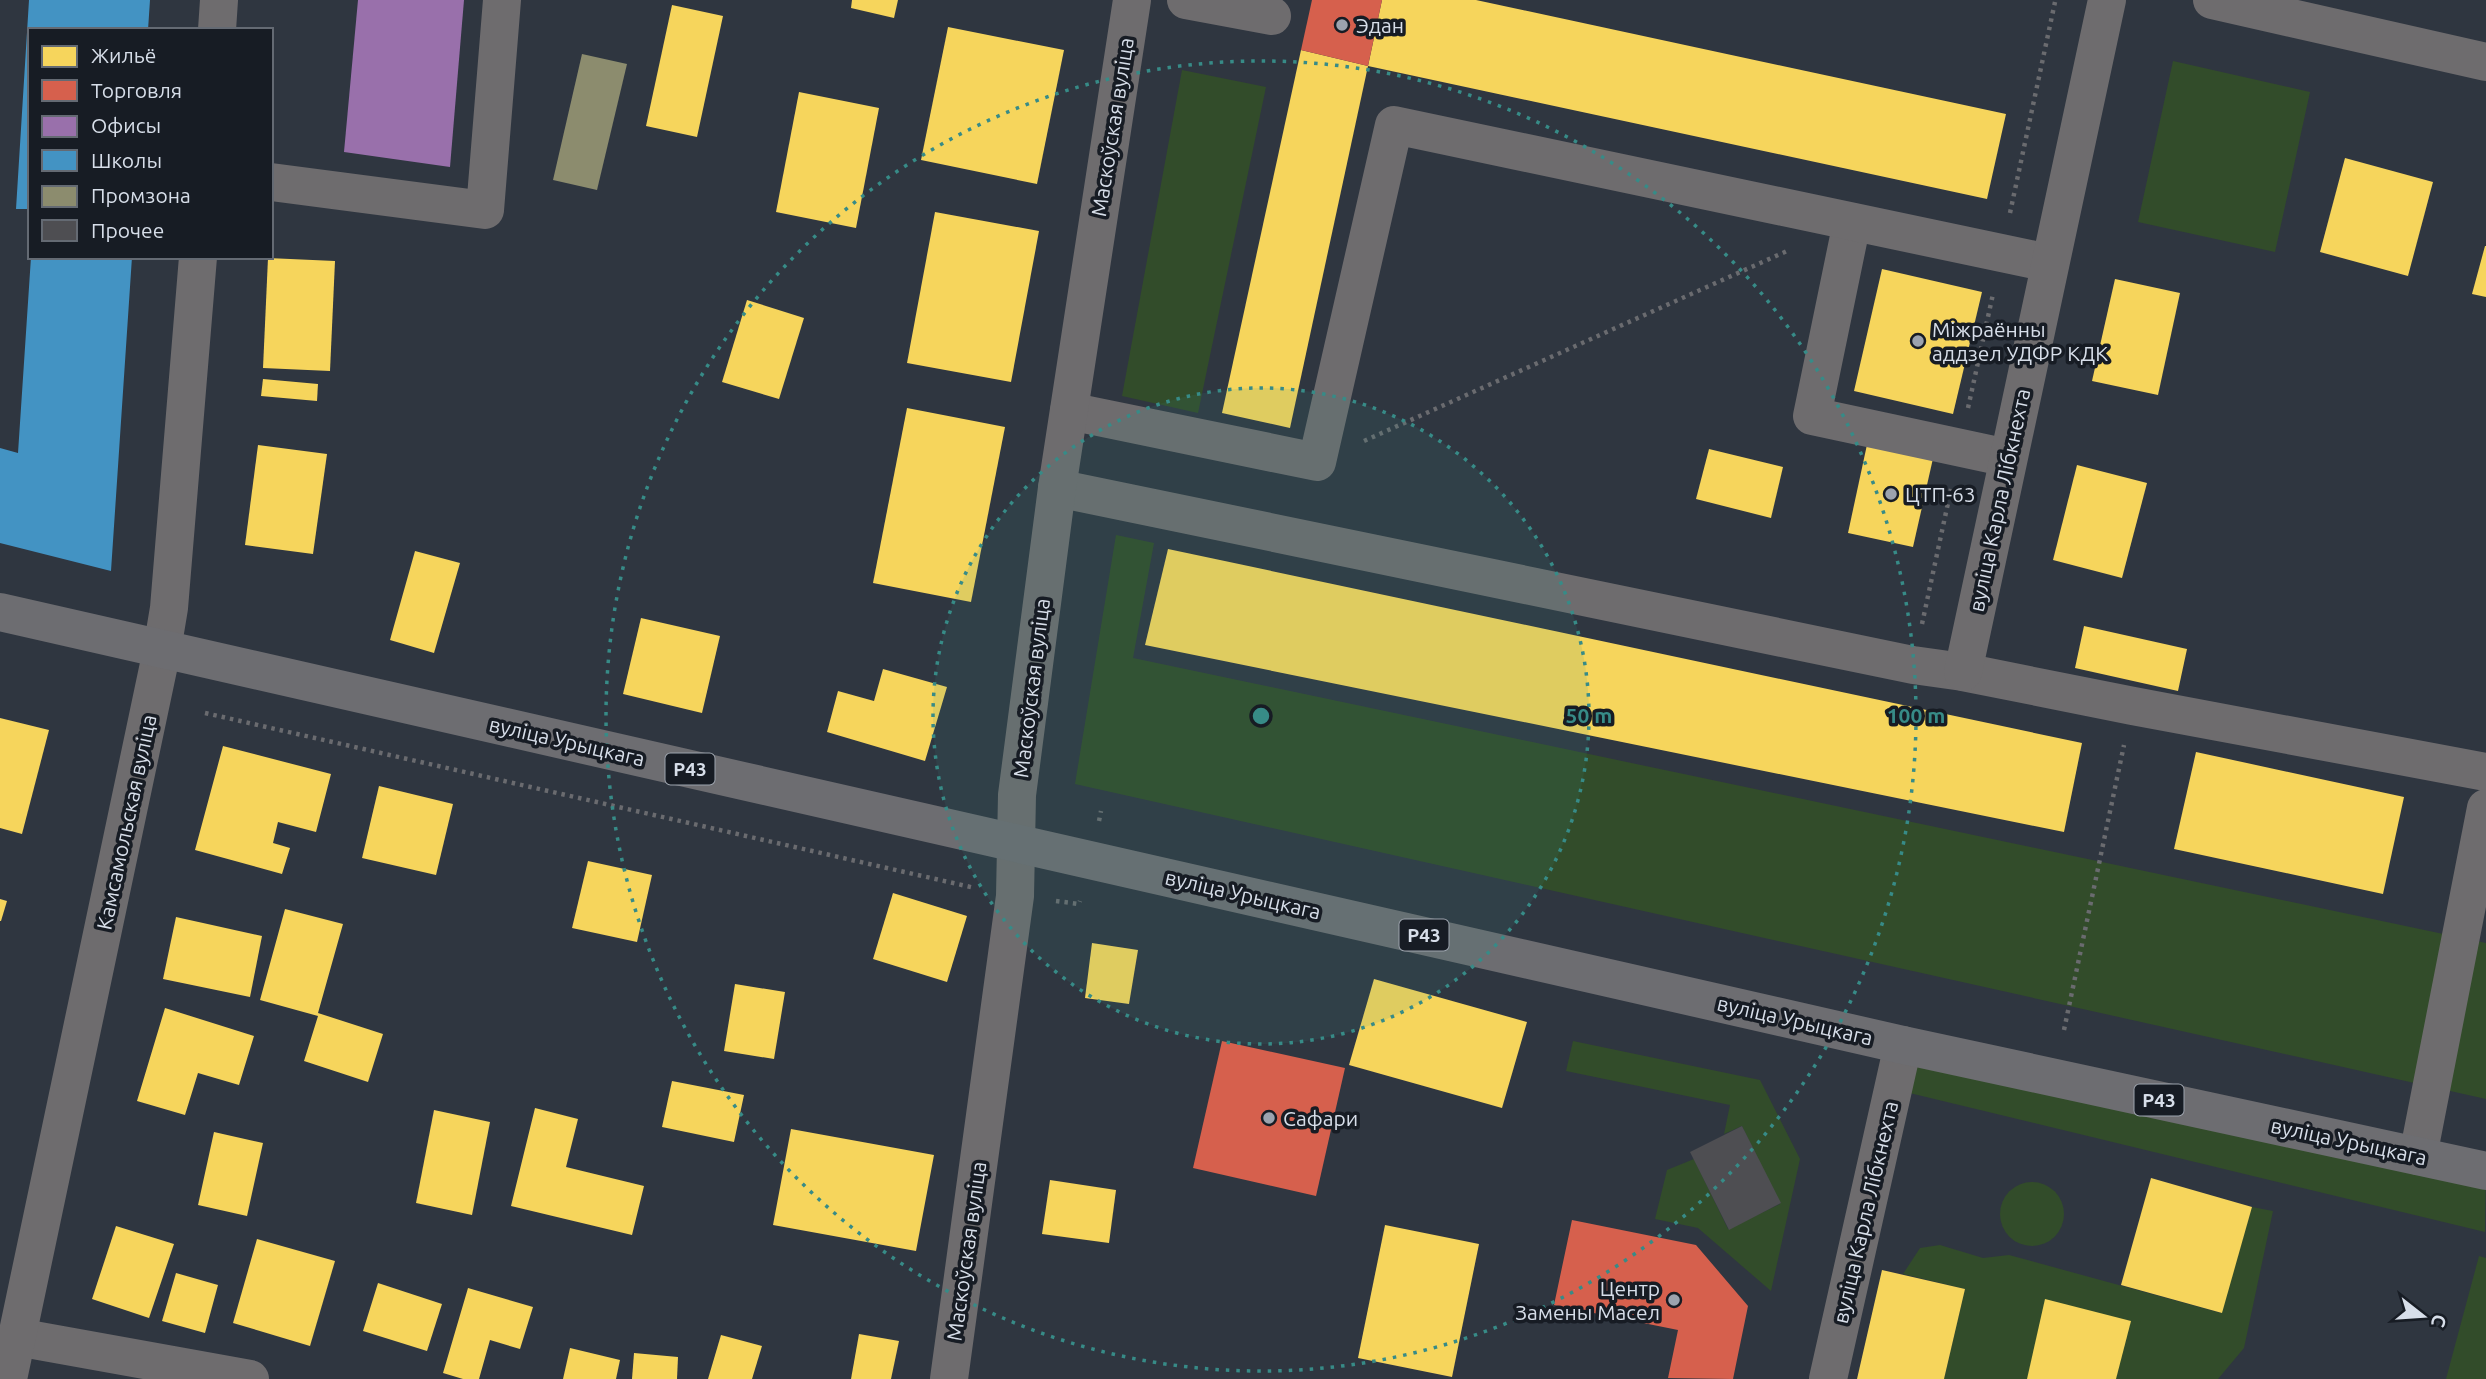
<svg xmlns="http://www.w3.org/2000/svg" width="2486" height="1379" font-family="Ubuntu,sans-serif">
<rect width="100%" height="100%" fill="#2f3640"/>
<g fill="#324c2a">
<polygon points="2173,61 2310,92 2275,252 2138,222"/>
<polygon points="1182,70 1266,87 1198,413 1122,396"/>
<polygon points="1116,535 1154,543 1133,658 2486,943 2486,1099 1075,784"/>
<polygon points="1573,1041 1760,1080 1800,1159 1771,1291 1698,1228 1655,1219 1667,1170 1694,1159 1728,1229 1780,1204 1742,1126 1724,1134 1730,1105 1566,1071"/>
<polygon points="1903,1045 2486,1171 2485,1232 1893,1089"/>
<circle cx="2032" cy="1214" r="32"/>
<polygon points="2252,1207 2273,1211 2244,1348 2218,1379 1944,1379 1965,1289 1903,1274 1920,1248 1940,1245 1983,1258 2009,1255 2221,1313"/>
<polygon points="2479,1256 2486,1258 2486,1379 2446,1379"/>
</g>
<g fill="#f6d55c">
<polygon points="852,0 898,0 894,18 851,8"/>
<polygon points="1382,0 1476,0 2006,114 1987,199 1368,66"/>
<polygon points="672,5 723,16 697,137 646,126"/>
<polygon points="948,27 1064,50 1037,184 921,160"/>
<polygon points="1301,50 1368,66 1290,428 1222,413"/>
<polygon points="799,92 879,108 856,228 776,212"/>
<polygon points="2345,158 2433,182 2408,276 2320,252"/>
<polygon points="935,212 1039,231 1011,382 907,363"/>
<polygon points="2485,246 2486,246 2486,297 2472,294"/>
<polygon points="268,258 335,261 330,371 263,368"/>
<polygon points="1882,269 1982,292 1953,414 1854,391"/>
<polygon points="2115,279 2180,293 2158,395 2092,381"/>
<polygon points="747,300 804,318 779,399 722,382"/>
<polygon points="263,379 318,384 317,401 261,396"/>
<polygon points="907,408 1005,427 971,602 873,583"/>
<polygon points="1868,440 1934,454 1913,547 1848,533"/>
<polygon points="258,445 327,454 313,554 245,545"/>
<polygon points="1709,449 1783,467 1771,518 1696,499"/>
<polygon points="2077,465 2147,483 2122,578 2053,560"/>
<polygon points="1168,549 2082,743 2064,832 1145,645"/>
<polygon points="415,551 460,563 434,653 390,640"/>
<polygon points="641,618 720,636 702,713 623,694"/>
<polygon points="2084,626 2187,649 2178,691 2075,668"/>
<polygon points="883,669 947,687 925,761 827,732 838,691 874,701"/>
<polygon points="0,718 49,730 22,834 0,828"/>
<polygon points="223,746 331,774 316,832 278,822 273,843 290,848 282,874 195,850"/>
<polygon points="2196,752 2404,797 2383,894 2174,849"/>
<polygon points="379,786 453,804 436,875 362,858"/>
<polygon points="588,861 652,875 637,942 572,928"/>
<polygon points="893,893 967,916 947,982 873,959"/>
<polygon points="0,899 7,901 1,921 0,921"/>
<polygon points="285,909 343,924 318,1013 383,1034 368,1082 304,1061 318,1016 260,1000"/>
<polygon points="176,917 262,936 250,997 163,979"/>
<polygon points="1092,943 1138,950 1129,1004 1085,998"/>
<polygon points="1374,979 1527,1022 1502,1108 1349,1065"/>
<polygon points="735,984 785,992 774,1059 724,1051"/>
<polygon points="165,1008 254,1036 239,1085 198,1073 185,1115 137,1101"/>
<polygon points="672,1081 744,1095 734,1142 662,1127"/>
<polygon points="535,1108 578,1119 566,1167 644,1186 632,1235 511,1206"/>
<polygon points="434,1110 490,1122 472,1215 416,1203"/>
<polygon points="791,1129 934,1155 916,1251 773,1225"/>
<polygon points="214,1132 263,1143 247,1216 198,1205"/>
<polygon points="2151,1178 2252,1207 2222,1313 2121,1285"/>
<polygon points="1050,1180 1116,1190 1109,1243 1042,1234"/>
<polygon points="1385,1225 1479,1244 1452,1377 1358,1358"/>
<polygon points="116,1226 174,1244 149,1318 92,1299"/>
<polygon points="257,1239 335,1261 310,1346 233,1323"/>
<polygon points="1882,1270 1965,1289 1944,1379 1857,1379"/>
<polygon points="176,1273 218,1285 205,1333 162,1321"/>
<polygon points="378,1283 442,1304 427,1351 363,1331"/>
<polygon points="468,1288 533,1307 520,1349 490,1340 479,1379 463,1379 443,1373"/>
<polygon points="2045,1299 2131,1321 2116,1379 2027,1379"/>
<polygon points="859,1334 899,1341 891,1379 851,1379"/>
<polygon points="721,1335 762,1346 752,1379 708,1379"/>
<polygon points="570,1348 620,1360 616,1379 563,1379"/>
<polygon points="634,1353 678,1357 677,1379 632,1379"/>
</g>
<g fill="#d6604d">
<polygon points="1312,0 1382,0 1368,66 1301,50"/>
<polygon points="1222,1041 1345,1068 1316,1196 1193,1168"/>
<polygon points="1572,1220 1696,1245 1748,1306 1733,1379 1668,1378 1678,1330 1554,1305"/>
</g>
<polygon fill="#9970ab" points="358,0 464,0 450,167 344,152"/>
<g fill="#4393c3">
<polygon points="29,0 150,0 148,30 30,30 30,209 16,209"/>
<polygon points="31,257 132,257 111,571 0,543 0,448 18,453"/>
</g>
<polygon fill="#8c8c6e" points="582,54 627,64 597,190 553,180"/>
<polygon fill="#4e4e52" points="1742,1126 1781,1203 1729,1230 1690,1152"/>
<g fill="none" stroke-linecap="round" stroke-linejoin="round">
<g stroke="#6a6b6f" stroke-width="4.5" stroke-dasharray="3.5 5" stroke-linecap="butt">
<polyline points="2010,213 2055,2"/>
<polyline points="1968,408 1993,294"/>
<polyline points="1364,441 1787,251"/>
<polyline points="1922,624 1951,489"/>
<polyline points="205,713 975,888"/>
<polyline points="1099,821 1101,811"/>
<polyline points="1056,901 1079,904 1080,901"/>
<polyline points="2064,1030 2124,745"/>
</g>
<g stroke="#6e6c6e" stroke-width="38">
<polyline points="1186,0 1272,16"/>
<polyline points="2212,0 2486,62"/>
<polyline points="217,30 219,0"/>
<polyline points="271,182 485,210 502,0"/>
<polyline points="1852,222 1812,416 2008,458"/>
<polyline points="1069,411 1317,462 1394,125 2049,263"/>
<polyline points="1057,488 1913,665 1963,672 2133,706 2486,772"/>
<polyline points="1963,672 2107,0"/>
<polyline points="2418,1156 2486,808"/>
<polyline points="17,1337 250,1379"/>
<polyline points="8,1379 162,650 169,608 198,257"/>
<polyline points="949,1379 1015,896 1017,795 1057,488 1132,0"/>
<polyline points="1828,1379 1903,1045"/>
</g>
<polyline stroke="#6d6d71" stroke-width="38" points="0,612 1903,1045 2486,1171"/>
</g>
<circle cx="1261" cy="716" r="328" fill="#378b87" fill-opacity=".12"/>
<g fill="none" stroke="#378b87" stroke-width="3.5" stroke-dasharray="3.5 7">
<circle cx="1261" cy="716" r="328"/>
<circle cx="1261" cy="716" r="655"/>
</g>
<g fill="#9ca3ae" stroke="#171c24" stroke-width="2.5">
<circle cx="1342" cy="25" r="7"/>
<circle cx="1918" cy="341" r="7"/>
<circle cx="1891" cy="494" r="7"/>
<circle cx="1269" cy="1118" r="7"/>
<circle cx="1674" cy="1300" r="7"/>
</g>
<g text-anchor="middle" dominant-baseline="central" stroke-width="7" stroke-linejoin="round" paint-order="stroke">
<g fill="#171c24" stroke="#9da4ae" stroke-width="2">
<rect x="665.5" y="753.5" width="49" height="31" rx="5"/>
<rect x="1399.5" y="919.5" width="49" height="31" rx="5"/>
<rect x="2134.5" y="1084.5" width="49" height="31" rx="5"/>
</g>
<g font-size="19" font-weight="bold" fill="#d7dee9">
<text x="690" y="769">Р43</text>
<text x="1424" y="935">Р43</text>
<text x="2159" y="1100">Р43</text>
</g>
<g font-size="21" fill="#d7dee9" stroke="#171c24" text-anchor="start">
<text x="1356" y="25">Эдан</text>
<text x="1932" y="329">Міжраённы<tspan x="1932" dy="24">аддзел УДФР КДК</tspan></text>
<text x="1905" y="494">ЦТП-63</text>
<text x="1283" y="1118">Сафари</text>
<text x="1660" y="1288" text-anchor="end">Центр<tspan x="1660" dy="24">Замены Масел</tspan></text>
</g>
<g font-size="21" fill="#d7dee9" stroke="#171c24">
<text transform="translate(1112 127) rotate(-81)">Маскоўская вуліца</text>
<text transform="translate(1999 500) rotate(-78)">вуліца Карла Лібкнехта</text>
<text transform="translate(1031 688) rotate(-83)">Маскоўская вуліца</text>
<text transform="translate(567 741) rotate(13)">вуліца Урыцкага</text>
<text transform="translate(126 822) rotate(-78)">Камсамольская вуліца</text>
<text transform="translate(1243 894) rotate(13)">вуліца Урыцкага</text>
<text transform="translate(1795 1020) rotate(13)">вуліца Урыцкага</text>
<text transform="translate(2349 1141) rotate(12)">вуліца Урыцкага</text>
<text transform="translate(1865 1212) rotate(-77)">вуліца Карла Лібкнехта</text>
<text transform="translate(966 1251) rotate(-82)">Маскоўская вуліца</text>
</g>
</g>
<circle cx="1261" cy="716" r="10" fill="#378b87" stroke="#171c24" stroke-width="3.5"/>
<g font-size="21" text-anchor="middle" font-weight="bold" fill="#378b87" stroke="#171c24" stroke-width="7" stroke-linejoin="round" paint-order="stroke">
<text x="1589" y="723">50 m</text>
<text x="1916" y="723">100 m</text>
</g>
<rect x="28" y="28" width="245" height="231" fill="#171c24" stroke="#646a73" stroke-width="2"/>
<rect x="42" y="46" width="35" height="21" fill="#f6d55c" stroke="#646a73" stroke-width="2"/>
<text x="91" y="63" font-size="21" fill="#d7dee9">Жильё</text>
<rect x="42" y="80" width="35" height="21" fill="#d6604d" stroke="#646a73" stroke-width="2"/>
<text x="91" y="98" font-size="21" fill="#d7dee9">Торговля</text>
<rect x="42" y="116" width="35" height="21" fill="#9970ab" stroke="#646a73" stroke-width="2"/>
<text x="91" y="133" font-size="21" fill="#d7dee9">Офисы</text>
<rect x="42" y="150" width="35" height="21" fill="#4393c3" stroke="#646a73" stroke-width="2"/>
<text x="91" y="168" font-size="21" fill="#d7dee9">Школы</text>
<rect x="42" y="186" width="35" height="21" fill="#8c8c6e" stroke="#646a73" stroke-width="2"/>
<text x="91" y="203" font-size="21" fill="#d7dee9">Промзона</text>
<rect x="42" y="220" width="35" height="21" fill="#4e4e52" stroke="#646a73" stroke-width="2"/>
<text x="91" y="238" font-size="21" fill="#d7dee9">Прочее</text>
<g transform="translate(2423 1316) rotate(107)" stroke="#171c24" stroke-width="5" paint-order="stroke">
<path d="M0-5L12 26L0 18L-12 26Z" fill="#d7dee9"/>
<text y="-10" font-size="19" font-weight="bold" text-anchor="middle" fill="#d7dee9">С</text>
</g>
</svg>
